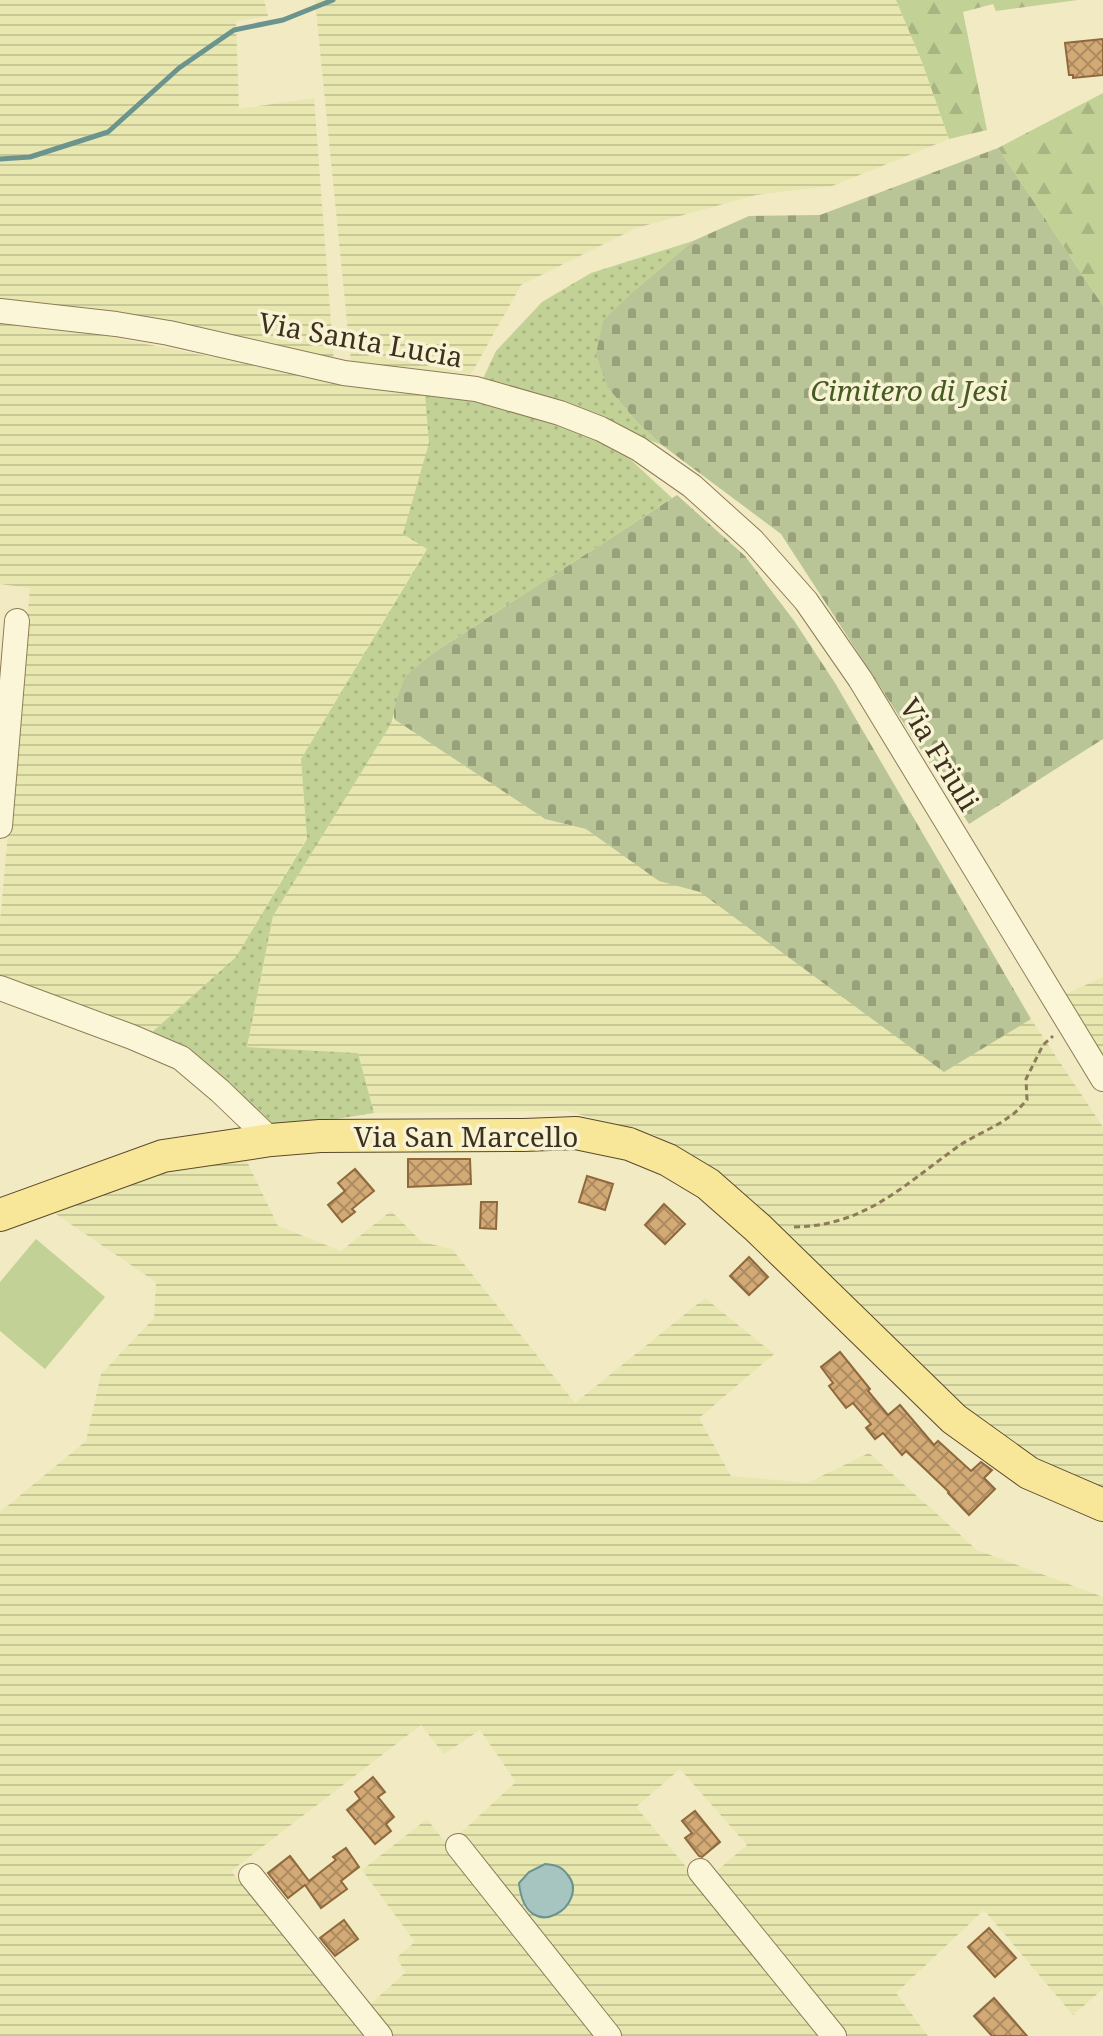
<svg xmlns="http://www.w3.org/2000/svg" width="1103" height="2036" font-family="'Noto Serif',serif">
<defs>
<pattern id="farmland-rules" width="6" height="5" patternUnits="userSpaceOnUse" patternTransform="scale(2)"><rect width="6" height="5" fill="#e8e7b0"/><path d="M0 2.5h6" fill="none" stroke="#c8c797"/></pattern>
<pattern id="grass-dots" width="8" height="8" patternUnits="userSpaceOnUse" patternTransform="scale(2)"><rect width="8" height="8" fill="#c2d196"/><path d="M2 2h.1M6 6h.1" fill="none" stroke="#a8b481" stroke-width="1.8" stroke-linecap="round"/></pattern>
<pattern id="forest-firs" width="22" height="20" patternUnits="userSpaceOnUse" patternTransform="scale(2)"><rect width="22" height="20" fill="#c2d196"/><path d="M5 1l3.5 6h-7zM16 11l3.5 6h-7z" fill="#a8b481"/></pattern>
<pattern id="cemetery-stones" width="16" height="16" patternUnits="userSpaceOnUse" patternTransform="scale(2)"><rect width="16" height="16" fill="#b9c596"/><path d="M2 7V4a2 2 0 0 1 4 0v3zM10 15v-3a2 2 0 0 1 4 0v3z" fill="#98a17a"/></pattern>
<pattern id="building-cross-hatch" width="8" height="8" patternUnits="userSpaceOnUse" patternTransform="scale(2)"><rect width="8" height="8" fill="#d3aa76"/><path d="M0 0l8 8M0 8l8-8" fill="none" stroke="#ac8b60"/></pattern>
</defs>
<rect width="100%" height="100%" fill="#f2eac3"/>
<g fill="url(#farmland-rules)">
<polygon points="0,0 264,0 268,16 236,21 239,109 314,98 334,363 0,304"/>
<polygon points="315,0 896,0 922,62 949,139 832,186 756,195 636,228 521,285 471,374 351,362"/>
<polygon points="0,322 65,328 339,382 425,395 430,438 427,548 301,759 307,838 236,957 150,1034 0,976 0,922 30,588 0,584"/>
<polygon points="394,719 545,819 586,829 659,880 700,891 944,1071 1031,1019 1103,1127 1103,1490 1047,1468 962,1412 739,1195 657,1136 567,1111 374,1113 358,1053 247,1047 273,916"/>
<polygon points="1103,977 1103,1062 1062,996"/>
<polygon points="242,1151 278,1226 341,1251 391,1211 422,1242 452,1249 575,1403 705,1298 774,1354 699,1418 731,1476 807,1483 869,1453 977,1550 1103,1597 1103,1989 1073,2015 984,1910 896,1993 928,2036 844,2036 712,1875 747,1845 680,1769 636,1807 828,2036 617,2036 456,1837 516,1782 480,1730 444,1754 421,1725 231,1871 368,2036 0,2036 0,1512 86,1441 101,1374 154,1318 156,1282 50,1210 171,1165"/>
<polygon points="427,1819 598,2036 387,2036 365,2009 406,1972 396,1958 415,1942 362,1870"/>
</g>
<g fill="url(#grass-dots)">
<polygon points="693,241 635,290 608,388 637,422 662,445 566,409 480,385 496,351 542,302 591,273"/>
<polygon points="425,395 522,407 617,447 672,498 430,655 405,676 391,724 273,916 247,1047 358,1053 374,1113 268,1130 150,1034 236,957 307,839 301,759 427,549 403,534 429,443"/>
</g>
<g fill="url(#forest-firs)">
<polygon points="896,0 1078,0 996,11 993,4 963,12 987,130 949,139 922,62"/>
<polygon points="1103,93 1103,306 998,148"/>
</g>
<g fill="url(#cemetery-stones)">
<polygon points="998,148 1103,306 1103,739 969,824 781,534 662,445 637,422 608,388 596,354 603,321 635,290 693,241 749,216 820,215"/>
<polygon points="677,495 745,556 795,622 835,683 1031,1019 944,1072 700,892 659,881 586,829 545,819 394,719 394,708 405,676 430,655"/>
</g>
<polygon fill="#c2d196" points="36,1239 105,1297 45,1369 0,1331 0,1282"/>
<path fill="#a6c4c0" stroke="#6b948f" stroke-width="2" d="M 545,1864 C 555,1865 561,1866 567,1874 C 593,1903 526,1950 519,1883 L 529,1872 Z"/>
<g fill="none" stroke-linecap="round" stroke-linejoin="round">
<polyline stroke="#6b948f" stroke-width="5" points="0,159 30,157 108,132 179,68 234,30 283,20 333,0"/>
</g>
<g fill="url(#building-cross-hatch)" stroke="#8f693c" stroke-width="2">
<polygon points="1103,39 1103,75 1073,78 1073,75 1069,75 1065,43"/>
<polygon points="408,1159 470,1159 471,1184 408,1187"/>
<polygon points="355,1169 374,1191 352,1209 355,1212 342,1222 328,1205 345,1191 338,1183"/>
<polygon points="587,1176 613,1184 605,1210 579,1202"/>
<polygon points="481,1202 497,1202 496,1229 480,1228"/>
<polygon points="664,1204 685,1224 665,1244 645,1225"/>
<polygon points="749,1257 768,1277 749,1295 730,1276"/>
<polygon points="840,1352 870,1389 868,1391 888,1415 900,1405 934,1445 938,1441 971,1471 981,1462 992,1470 984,1478 995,1489 969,1515 948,1493 949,1492 906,1451 902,1455 883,1433 875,1439 866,1428 871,1424 853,1403 846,1408 829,1386 833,1383 821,1367"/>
<polygon points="373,1777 385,1792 378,1797 394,1817 386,1824 391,1831 375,1844 347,1810 360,1799 355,1792"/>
<polygon points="695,1811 720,1842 702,1857 699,1856 685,1838 692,1833 682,1821"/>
<polygon points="346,1848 359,1867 341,1881 347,1889 321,1908 305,1885 288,1898 268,1873 290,1856 309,1881 336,1860 333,1857"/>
<polygon points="344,1920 358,1939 335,1956 320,1938"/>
<polygon points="989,1928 1016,1958 995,1977 968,1947"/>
<polygon points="994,1998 1027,2036 992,2036 974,2016"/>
</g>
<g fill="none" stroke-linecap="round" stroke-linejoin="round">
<defs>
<g id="minor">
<polyline points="0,311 116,324 169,333 344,373 476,389 560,413 601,429 639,449 692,486 753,541 806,601 860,679 1103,1079"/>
<polyline points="0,826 17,621"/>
<polyline points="0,988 132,1037 181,1058 220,1091 271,1140"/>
<polyline points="458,1846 609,2036"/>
<polyline points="700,1871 834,2036"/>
<polyline points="251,1876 380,2036"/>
</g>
<polyline id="major" points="0,1215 163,1156 271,1140 320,1136 524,1135 576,1133 629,1144 668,1160 708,1184 758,1228 954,1419 1029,1473 1103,1505"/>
</defs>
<use href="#minor" stroke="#8e7c58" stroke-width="26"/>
<use href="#major" stroke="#5b492d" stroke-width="34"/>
<path stroke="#8e7c58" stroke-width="3" stroke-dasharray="6 4" stroke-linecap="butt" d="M 794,1227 C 864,1226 903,1186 956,1148 C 972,1136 993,1129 1009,1117 C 1016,1113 1021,1106 1027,1100 L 1026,1079 L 1043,1045 L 1053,1036"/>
<use href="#minor" stroke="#fbf6d8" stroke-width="24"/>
<use href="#major" stroke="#f8e798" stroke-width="32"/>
</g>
<g text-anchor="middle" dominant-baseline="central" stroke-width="7" stroke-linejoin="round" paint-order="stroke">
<g font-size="28" fill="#3d311d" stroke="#f8f3d4">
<text transform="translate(361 339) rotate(10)">Via Santa Lucia</text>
<text transform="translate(940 754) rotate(59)">Via Friuli</text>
<text x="466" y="1136">Via San Marcello</text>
</g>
<g font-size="28" font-style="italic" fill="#455b22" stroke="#f8f3d4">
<text x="909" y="390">Cimitero di Jesi</text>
</g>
</g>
</svg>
